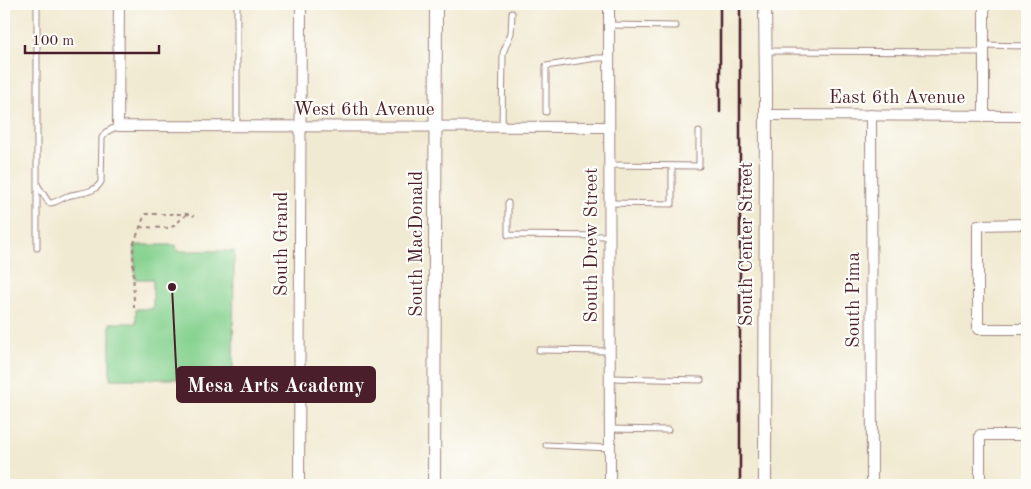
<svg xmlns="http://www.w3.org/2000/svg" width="1031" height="489" font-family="'Old Standard TT',serif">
<rect width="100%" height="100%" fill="#fdfcf7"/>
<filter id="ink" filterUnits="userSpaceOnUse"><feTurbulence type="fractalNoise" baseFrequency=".02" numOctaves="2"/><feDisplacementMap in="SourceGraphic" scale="10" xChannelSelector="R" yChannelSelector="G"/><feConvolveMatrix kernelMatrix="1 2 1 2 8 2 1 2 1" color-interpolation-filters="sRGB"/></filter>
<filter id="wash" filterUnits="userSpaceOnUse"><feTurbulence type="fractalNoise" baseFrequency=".0096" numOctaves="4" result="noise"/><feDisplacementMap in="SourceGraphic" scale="20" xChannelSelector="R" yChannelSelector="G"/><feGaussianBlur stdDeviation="1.12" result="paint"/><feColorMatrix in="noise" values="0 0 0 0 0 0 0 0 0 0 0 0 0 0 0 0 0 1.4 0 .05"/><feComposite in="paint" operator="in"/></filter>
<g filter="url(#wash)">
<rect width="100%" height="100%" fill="#f1ead2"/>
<polygon fill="#86d290" stroke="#68785e" points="135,245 176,245 177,251 234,251 233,379 110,379 110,323 136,323 136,309 153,309 153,279 135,279"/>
</g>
<g filter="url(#ink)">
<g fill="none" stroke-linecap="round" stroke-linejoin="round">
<defs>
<g id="service">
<polyline points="609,25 676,26"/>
<polyline points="984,45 1027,46"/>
<polyline points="766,51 984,52"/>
<polyline points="546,112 546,66 597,58 609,58"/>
<polyline points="237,126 237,4"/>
<polyline points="502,127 503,53 511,33 512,13"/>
<polyline points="610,165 699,166 699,132"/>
<path d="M 38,186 L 49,203 C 57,203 61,198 68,196 C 80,192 94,194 101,182 L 102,138 L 106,132 L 118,126"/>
<polyline points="508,203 508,235 609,236"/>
<polyline points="610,203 672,204 672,166"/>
<polyline points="37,248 37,4"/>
<polyline points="539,350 609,351"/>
<polyline points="610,378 701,380"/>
<polyline points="610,429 668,430"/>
<polyline points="546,445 610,448"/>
</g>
<g id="minor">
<polyline points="119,4 118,126 609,127"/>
<polyline points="609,4 610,485"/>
<polyline points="984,4 984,116"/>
<polyline points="766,115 1027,116"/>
<polyline points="871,115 872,485"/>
<polyline points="1027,224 978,225 978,329 1027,329"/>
<polyline points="299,485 301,4"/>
<polyline points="980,485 980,435 1027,435"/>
</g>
<g id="tertiary">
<polyline points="434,485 436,4"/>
<polyline points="765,485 766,91 765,4"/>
</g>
</defs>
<use href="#service" stroke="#9e847e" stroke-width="7"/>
<use href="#minor" stroke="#9e847e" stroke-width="12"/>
<use href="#tertiary" stroke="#9e847e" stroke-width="14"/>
<g stroke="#9e847e" stroke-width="2" stroke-dasharray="4 4" stroke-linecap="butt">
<polyline points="140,227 171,228 187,214"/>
<polyline points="134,308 133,246 145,214 187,214 194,216"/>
</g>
<use href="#service" stroke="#fff" stroke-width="5"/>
<use href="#minor" stroke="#fff" stroke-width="10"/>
<use href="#tertiary" stroke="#fff" stroke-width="12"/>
<g stroke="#4a1f2b" stroke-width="2.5">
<polyline points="740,4 740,485"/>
<polyline points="720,112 720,4"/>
</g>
</g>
</g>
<g text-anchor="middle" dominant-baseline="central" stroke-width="4.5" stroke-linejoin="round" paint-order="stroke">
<g font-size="19" fill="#4a1f2b" stroke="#fdfcf7">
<text x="897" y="98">East 6th Avenue</text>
<text x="364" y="110">West 6th Avenue</text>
<text transform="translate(282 244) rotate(-90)">South Grand</text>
<text transform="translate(417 244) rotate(-90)">South MacDonald</text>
<text transform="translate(747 244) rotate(-90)">South Center Street</text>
<text transform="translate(592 245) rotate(-90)">South Drew Street</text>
<text transform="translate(854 300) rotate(-90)">South Pima</text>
</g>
</g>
<path fill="none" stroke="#4a1f2b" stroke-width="2" d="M172 287L177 385"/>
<circle fill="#4a1f2b" stroke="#fdfcf7" stroke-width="2" cx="172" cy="287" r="5"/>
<rect fill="#4a1f2b" stroke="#4a1f2b" stroke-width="2" x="177" y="367" width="198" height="35" rx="5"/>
<g font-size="20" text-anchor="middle" font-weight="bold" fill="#fff">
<text x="276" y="392">Mesa Arts Academy</text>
</g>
<rect width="1031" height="489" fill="none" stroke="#fdfcf7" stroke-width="20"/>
<path d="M25 45v8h134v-8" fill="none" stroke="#4a1f2b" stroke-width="2.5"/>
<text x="32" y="45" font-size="15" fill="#4a1f2b" stroke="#fdfcf7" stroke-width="4" paint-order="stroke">100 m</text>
</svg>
